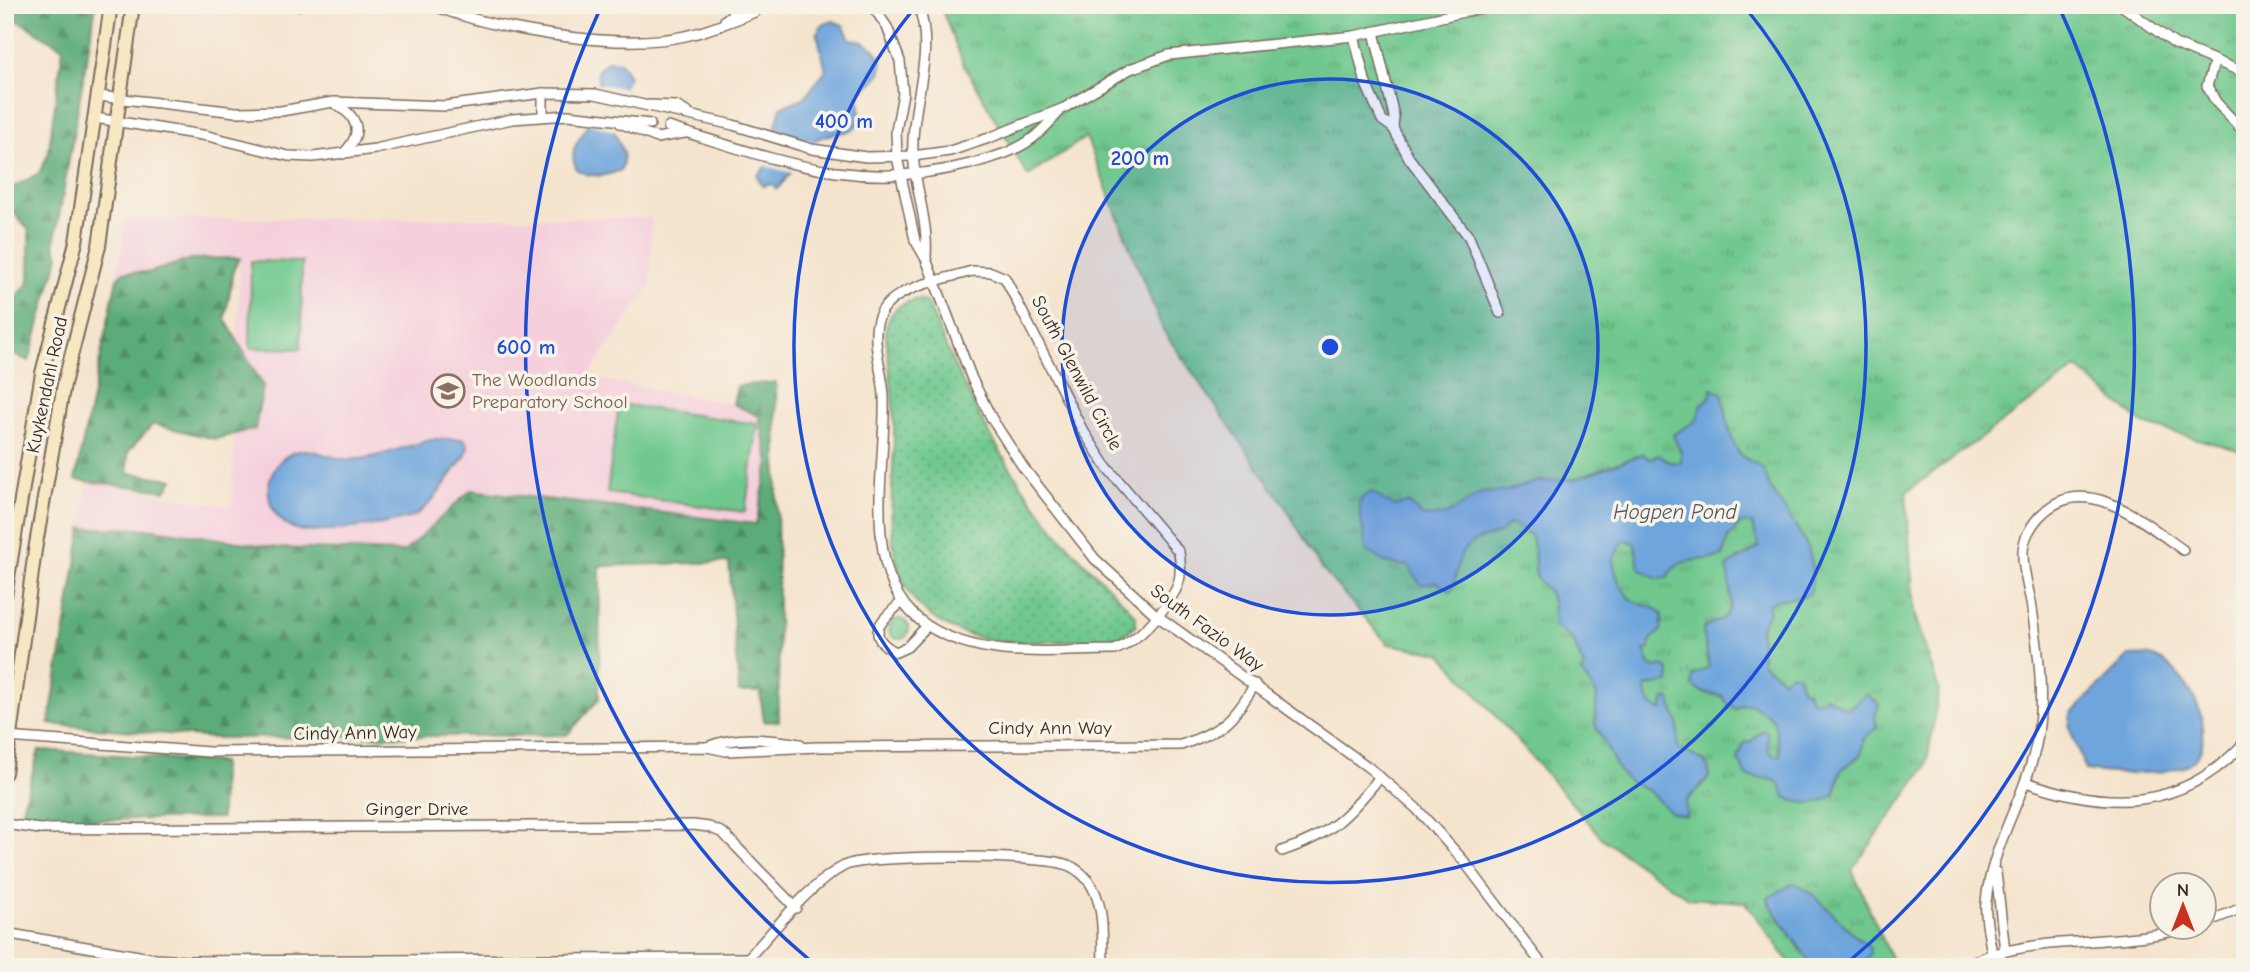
<svg xmlns="http://www.w3.org/2000/svg" width="2250" height="972" font-family="'Comic Neue',sans-serif">
<defs>
<pattern id="grass-tufts" width="24" height="20" patternUnits="userSpaceOnUse" patternTransform="scale(1.75)"><rect width="24" height="20" fill="#70c88e"/><path d="M3 7l-1-3M5 7V3M7 7l1-3M15 17l-1-3M17 17v-4M19 17l1-3" fill="none" stroke="#5da373"/></pattern>
<pattern id="forest-firs" width="22" height="20" patternUnits="userSpaceOnUse" patternTransform="scale(1.75)"><rect width="22" height="20" fill="#5cac79"/><path d="M5 1l3.5 6h-7zM16 11l3.5 6h-7z" fill="#4d8c63"/></pattern>
<pattern id="park-dots" width="8" height="8" patternUnits="userSpaceOnUse" patternTransform="scale(1.75)"><rect width="8" height="8" fill="#70c88e"/><path d="M2 2h.1M6 6h.1" fill="none" stroke="#5da373" stroke-width="1.8" stroke-linecap="round"/></pattern>
</defs>
<rect width="100%" height="100%" fill="#f7f3e8"/>
<filter id="ink" filterUnits="userSpaceOnUse"><feTurbulence type="fractalNoise" baseFrequency=".0143" numOctaves="2"/><feDisplacementMap in="SourceGraphic" scale="14" xChannelSelector="R" yChannelSelector="G"/><feConvolveMatrix kernelMatrix="1 2 1 2 8 2 1 2 1" color-interpolation-filters="sRGB"/></filter>
<filter id="wash" filterUnits="userSpaceOnUse"><feTurbulence type="fractalNoise" baseFrequency=".00686" numOctaves="4" result="noise"/><feDisplacementMap in="SourceGraphic" scale="28" xChannelSelector="R" yChannelSelector="G"/><feGaussianBlur stdDeviation="1.57" result="paint"/><feColorMatrix in="noise" values="0 0 0 0 0 0 0 0 0 0 0 0 0 0 0 0 0 1.4 0 .05"/><feComposite in="paint" operator="in"/></filter>
<g filter="url(#wash)">
<rect width="100%" height="100%" fill="#f5e4cd"/>
<polygon fill="#f5cfdc" points="651,218 651,285 587,377 732,404 759,415 769,462 757,524 471,490 404,552 278,548 155,529 82,528 88,481 232,507 240,258 191,259 151,272 124,272 117,278 125,219"/>
<g fill="url(#grass-tufts)" stroke="#567956" stroke-width="2">
<polygon points="940,5 2245,5 2245,452 2143,424 2077,368 1906,492 1914,613 1939,690 1926,767 1852,870 1895,967 1793,967 1745,902 1688,898 1603,839 1441,653 1388,644 1322,569 1283,503 1163,330 1086,137 1028,176 964,65"/>
<circle cx="899" cy="629" r="10"/>
</g>
<g fill="url(#forest-firs)" stroke="#4c6b4c" stroke-width="2">
<polygon points="5,5 96,5 54,245 59,255 29,361 5,351 5,312 29,282 29,230 5,203 5,192 39,173 48,155 63,48 5,13"/>
<polygon points="240,258 234,268 225,319 263,386 255,429 215,439 153,424 128,452 128,473 173,479 166,491 75,480 117,278 124,272 151,272 191,259"/>
<polygon points="776,382 779,721 764,722 760,692 739,692 729,562 600,566 599,699 567,735 214,738 49,724 82,528 155,529 278,548 404,552 471,490 756,524 769,462 759,416 733,404 737,386"/>
<polygon points="39,750 222,762 221,818 32,821 20,816"/>
</g>
<path fill="url(#park-dots)" stroke="#567956" stroke-width="2" d="M 920,299 L 928,304 C 962,388 1001,465 1059,535 C 1083,564 1112,588 1136,616 L 1136,625 L 1124,635 L 1106,640 C 1064,640 1014,647 973,636 C 870,608 894,513 894,434 C 895,399 887,364 886,328 C 890,309 902,302 920,299 Z"/>
<g fill="#70c88e" stroke="#567956" stroke-width="2">
<polygon points="251,261 302,262 301,349 250,348"/>
<polygon points="619,404 758,424 745,512 607,493"/>
</g>
<g fill="#6ea5dc" stroke="#54687d" stroke-width="2">
<path d="M 833,21 L 843,25 L 850,39 C 865,39 890,55 879,75 C 875,82 865,87 859,94 L 861,120 L 852,131 C 792,138 813,152 777,189 L 772,184 L 763,186 L 757,176 L 765,167 L 781,107 L 804,98 L 826,70 L 817,33 L 822,25 Z"/>
<path d="M 608,61 L 620,62 L 629,76 L 623,87 L 614,132 C 621,147 627,152 621,170 C 607,176 592,179 577,170 C 567,149 579,142 588,125 C 596,109 601,88 597,71 Z"/>
<path d="M 1712,389 L 1722,393 C 1727,413 1727,431 1737,450 C 1743,461 1756,461 1763,469 C 1767,474 1767,483 1771,489 C 1791,523 1822,549 1810,593 C 1797,602 1782,594 1769,604 L 1768,614 L 1760,629 L 1762,663 L 1783,679 L 1791,673 L 1798,675 L 1802,689 L 1808,691 L 1811,700 L 1821,700 L 1826,696 C 1851,714 1846,710 1866,694 L 1879,704 L 1875,716 L 1877,727 L 1864,738 L 1861,755 L 1841,770 L 1835,793 C 1821,806 1801,805 1785,797 C 1776,768 1766,784 1746,775 L 1738,759 L 1744,743 L 1752,741 L 1761,731 L 1767,732 L 1769,751 L 1775,756 L 1780,755 L 1774,720 L 1752,704 L 1742,705 L 1737,709 L 1727,703 L 1722,696 L 1704,693 L 1693,686 L 1693,676 L 1709,667 L 1703,630 C 1708,622 1716,623 1723,618 C 1737,608 1727,582 1728,567 C 1737,556 1751,556 1759,546 L 1752,524 L 1741,523 L 1728,538 L 1723,556 C 1701,563 1678,554 1667,578 L 1657,579 L 1639,568 L 1635,543 L 1624,540 L 1613,559 C 1614,571 1622,593 1632,600 C 1644,607 1653,604 1662,615 L 1661,630 L 1650,641 L 1650,649 L 1644,650 L 1650,665 L 1655,668 L 1663,666 L 1669,670 L 1669,683 L 1646,686 C 1645,698 1651,707 1662,710 L 1665,699 L 1669,698 L 1678,723 L 1678,748 C 1691,759 1710,754 1709,777 L 1686,801 L 1686,816 L 1671,813 L 1649,791 L 1631,783 L 1620,773 L 1595,725 L 1597,695 L 1582,673 L 1584,667 L 1573,640 L 1553,626 C 1553,616 1554,601 1549,593 C 1546,586 1538,584 1536,575 C 1532,552 1542,530 1508,524 C 1499,539 1481,535 1469,545 C 1454,557 1459,577 1451,591 L 1436,582 L 1421,585 L 1408,566 L 1386,563 L 1366,550 L 1359,504 L 1363,497 L 1372,492 L 1392,506 L 1409,503 L 1423,517 L 1447,515 L 1481,493 L 1506,491 L 1535,482 L 1574,479 L 1643,454 L 1649,459 L 1658,455 L 1669,462 L 1681,463 L 1681,452 L 1673,435 L 1697,420 L 1701,405 L 1710,397 Z"/>
<path d="M 437,439 L 464,439 L 468,445 L 466,455 C 451,473 437,499 419,513 C 407,523 314,535 299,530 C 261,520 259,468 292,453 C 308,445 327,457 344,459 C 375,462 406,444 437,439 Z"/>
<path d="M 2129,656 C 2135,656 2144,655 2151,656 C 2184,666 2219,727 2196,758 C 2180,778 2109,774 2086,770 L 2069,727 L 2071,714 Z"/>
<path d="M 1794,883 C 1820,893 1845,931 1869,946 L 1870,953 L 1862,967 L 1813,967 L 1769,903 L 1768,898 Z"/>
</g>
<g fill="#f5e4cd">
<polygon points="598,84 624,88 617,132 587,123"/>
<polygon points="772,130 814,142 796,174 762,165"/>
</g>
</g>
<g filter="url(#ink)">
<g fill="none" stroke-linecap="round" stroke-linejoin="round">
<defs>
<g id="street">
<polyline points="290,5 299,5"/>
<path d="M 432,5 C 494,30 619,51 685,36 C 709,31 732,21 755,12 L 762,5"/>
<polyline points="872,5 887,27 900,61 903,93 896,131 897,157 915,240 926,259 972,379 992,419 1023,467 1095,559 1156,615 1368,767 1416,808 1463,860 1544,967"/>
<path d="M 918,5 C 935,50 915,93 913,139 C 911,179 929,217 926,257"/>
<polyline points="2121,5 2175,44 2245,73"/>
<polyline points="725,20 744,5"/>
<polyline points="1374,32 1394,116 1393,128"/>
<polyline points="1354,36 1366,84 1382,120 1393,128 1409,158 1469,237 1500,313"/>
<polyline points="2214,63 2207,86 2216,102 2245,133"/>
<polyline points="543,93 543,116"/>
<polyline points="98,96 236,112 281,111 333,102 445,106 543,93 595,94 733,125 812,149 866,157 913,156 950,151 989,138 1064,108 1130,69 1169,55 1354,36 1496,5"/>
<path d="M 334,103 C 359,117 364,133 343,154"/>
<polyline points="649,105 676,106 688,113"/>
<polyline points="95,118 208,136 288,156 313,157 375,149 512,119 568,115 650,124"/>
<polyline points="620,123 657,138 685,133"/>
<path d="M 668,127 C 776,159 855,194 970,164 C 992,158 1015,152 1033,138 C 1043,130 1052,120 1060,111"/>
<path d="M 972,271 L 991,272 L 1005,278 L 1082,429 L 1106,466 L 1179,552 C 1181,565 1182,579 1175,591 C 1163,613 1139,640 1115,650 C 1053,650 984,661 928,626 C 856,581 887,467 884,396 C 883,372 870,340 879,317 C 891,286 944,280 972,271 Z"/>
<path d="M 902,602 C 883,619 862,635 896,652 L 907,647 L 927,626"/>
<path d="M 7,737 L 209,752 L 707,747 L 726,751 L 819,747 L 1181,745 C 1221,731 1233,721 1255,684"/>
<path d="M 707,747 C 737,735 769,739 800,744"/>
<path d="M 2026,782 C 2109,811 2182,811 2245,742"/>
<polyline points="5,824 40,829 693,825 709,827 723,833 796,908"/>
<path d="M 1282,851 C 1331,835 1348,816 1380,777"/>
<polyline points="1996,872 2005,951"/>
<polyline points="2204,923 2245,907"/>
<polyline points="5,933 156,959 186,961 748,958"/>
<path d="M 1992,955 C 1990,938 1984,918 1986,902 C 1991,845 2027,795 2037,740 C 2045,694 2038,648 2031,602 C 2028,587 2023,570 2023,555 C 2022,540 2032,523 2043,513 C 2087,471 2146,524 2183,550"/>
<path d="M 748,958 C 775,930 809,884 844,866 C 868,854 1030,855 1061,863 C 1071,865 1080,871 1087,879 C 1106,902 1102,939 1103,967"/>
<polyline points="748,958 757,967"/>
<path d="M 1960,967 C 1975,961 1990,954 2006,951 C 2067,937 2131,945 2193,926"/>
</g>
<g id="secondary">
<polyline points="5,596 42,373 76,242 111,5"/>
<polyline points="5,773 35,550 64,384 99,246 133,5"/>
</g>
</defs>
<use href="#street" stroke="#7c6b5b" stroke-width="12"/>
<use href="#secondary" stroke="#7c6b5b" stroke-width="16"/>
<use href="#street" stroke="#fff" stroke-width="9"/>
<use href="#secondary" stroke="#f7e8c3" stroke-width="12"/>
</g>
</g>
<circle cx="1330" cy="347" r="268" fill="#1d4ed8" fill-opacity=".12"/>
<g fill="none" stroke="#1d4ed8" stroke-width="3.5">
<circle cx="1330" cy="347" r="268"/>
<path d="M1744 6A536 536 0 1 1 916 6"/>
<path d="M813 963A804 804 0 0 1 601 7M2059 7A804 804 0 0 1 1847 963"/>
</g>
<defs>
<symbol id="school-ring" viewBox="-11 -11 22 22"><circle r="9.5" fill="#f7f3e8" stroke="#8d6e63" stroke-width="1.5"/><path d="M0-5L7-2L0 1L-7-2ZM-4 1L0 2.5L4 1V4Q0 6-4 4Z" fill="#8d6e63"/></symbol>
</defs>
<g fill-rule="evenodd">
<use href="#school-ring" x="429" y="372" width="38" height="38"/>
</g>
<g text-anchor="middle" dominant-baseline="central" stroke-width="7" stroke-linejoin="round" paint-order="stroke">
<g font-size="19" fill="#3b2a1e" stroke="#f7f3e8">
<text transform="translate(1077 373) rotate(62)">South Glenwild Circle</text>
<text transform="translate(47 385) rotate(-78)">Kuykendahl Road</text>
<text transform="translate(1207 628) rotate(36)">South Fazio Way</text>
<text x="1050" y="728">Cindy Ann Way</text>
<text transform="translate(355 733) rotate(-1)">Cindy Ann Way</text>
<text x="417" y="809">Ginger Drive</text>
</g>
<g font-size="19" fill="#785e54" stroke="#f7f3e8" text-anchor="start">
<text x="472" y="380">The Woodlands<tspan x="472" dy="22">Preparatory School</tspan></text>
</g>
<g font-size="21" font-style="italic" fill="#4d5560" stroke="#f7f3e8">
<text x="1675" y="512">Hogpen Pond</text>
</g>
</g>
<circle cx="1330" cy="347" r="10" fill="#1d4ed8" stroke="#f7f3e8" stroke-width="3.5"/>
<g font-size="21" text-anchor="middle" font-weight="bold" fill="#1d4ed8" stroke="#f7f3e8" stroke-width="7" stroke-linejoin="round" paint-order="stroke">
<text x="844" y="128">400 m</text>
<text x="1140" y="165">200 m</text>
<text x="526" y="354">600 m</text>
</g>
<rect width="2250" height="972" fill="none" stroke="#f7f3e8" stroke-width="28"/>
<g transform="translate(2183 906)"><circle r="33" fill="#f7f3e8" stroke="#aca397" stroke-width="2"/>
<path d="M0-5L12 26L0 18L-12 26Z" fill="#c8321e"/>
<text y="-10" font-size="19" font-weight="bold" text-anchor="middle" fill="#3b2a1e">N</text>
</g>
</svg>
